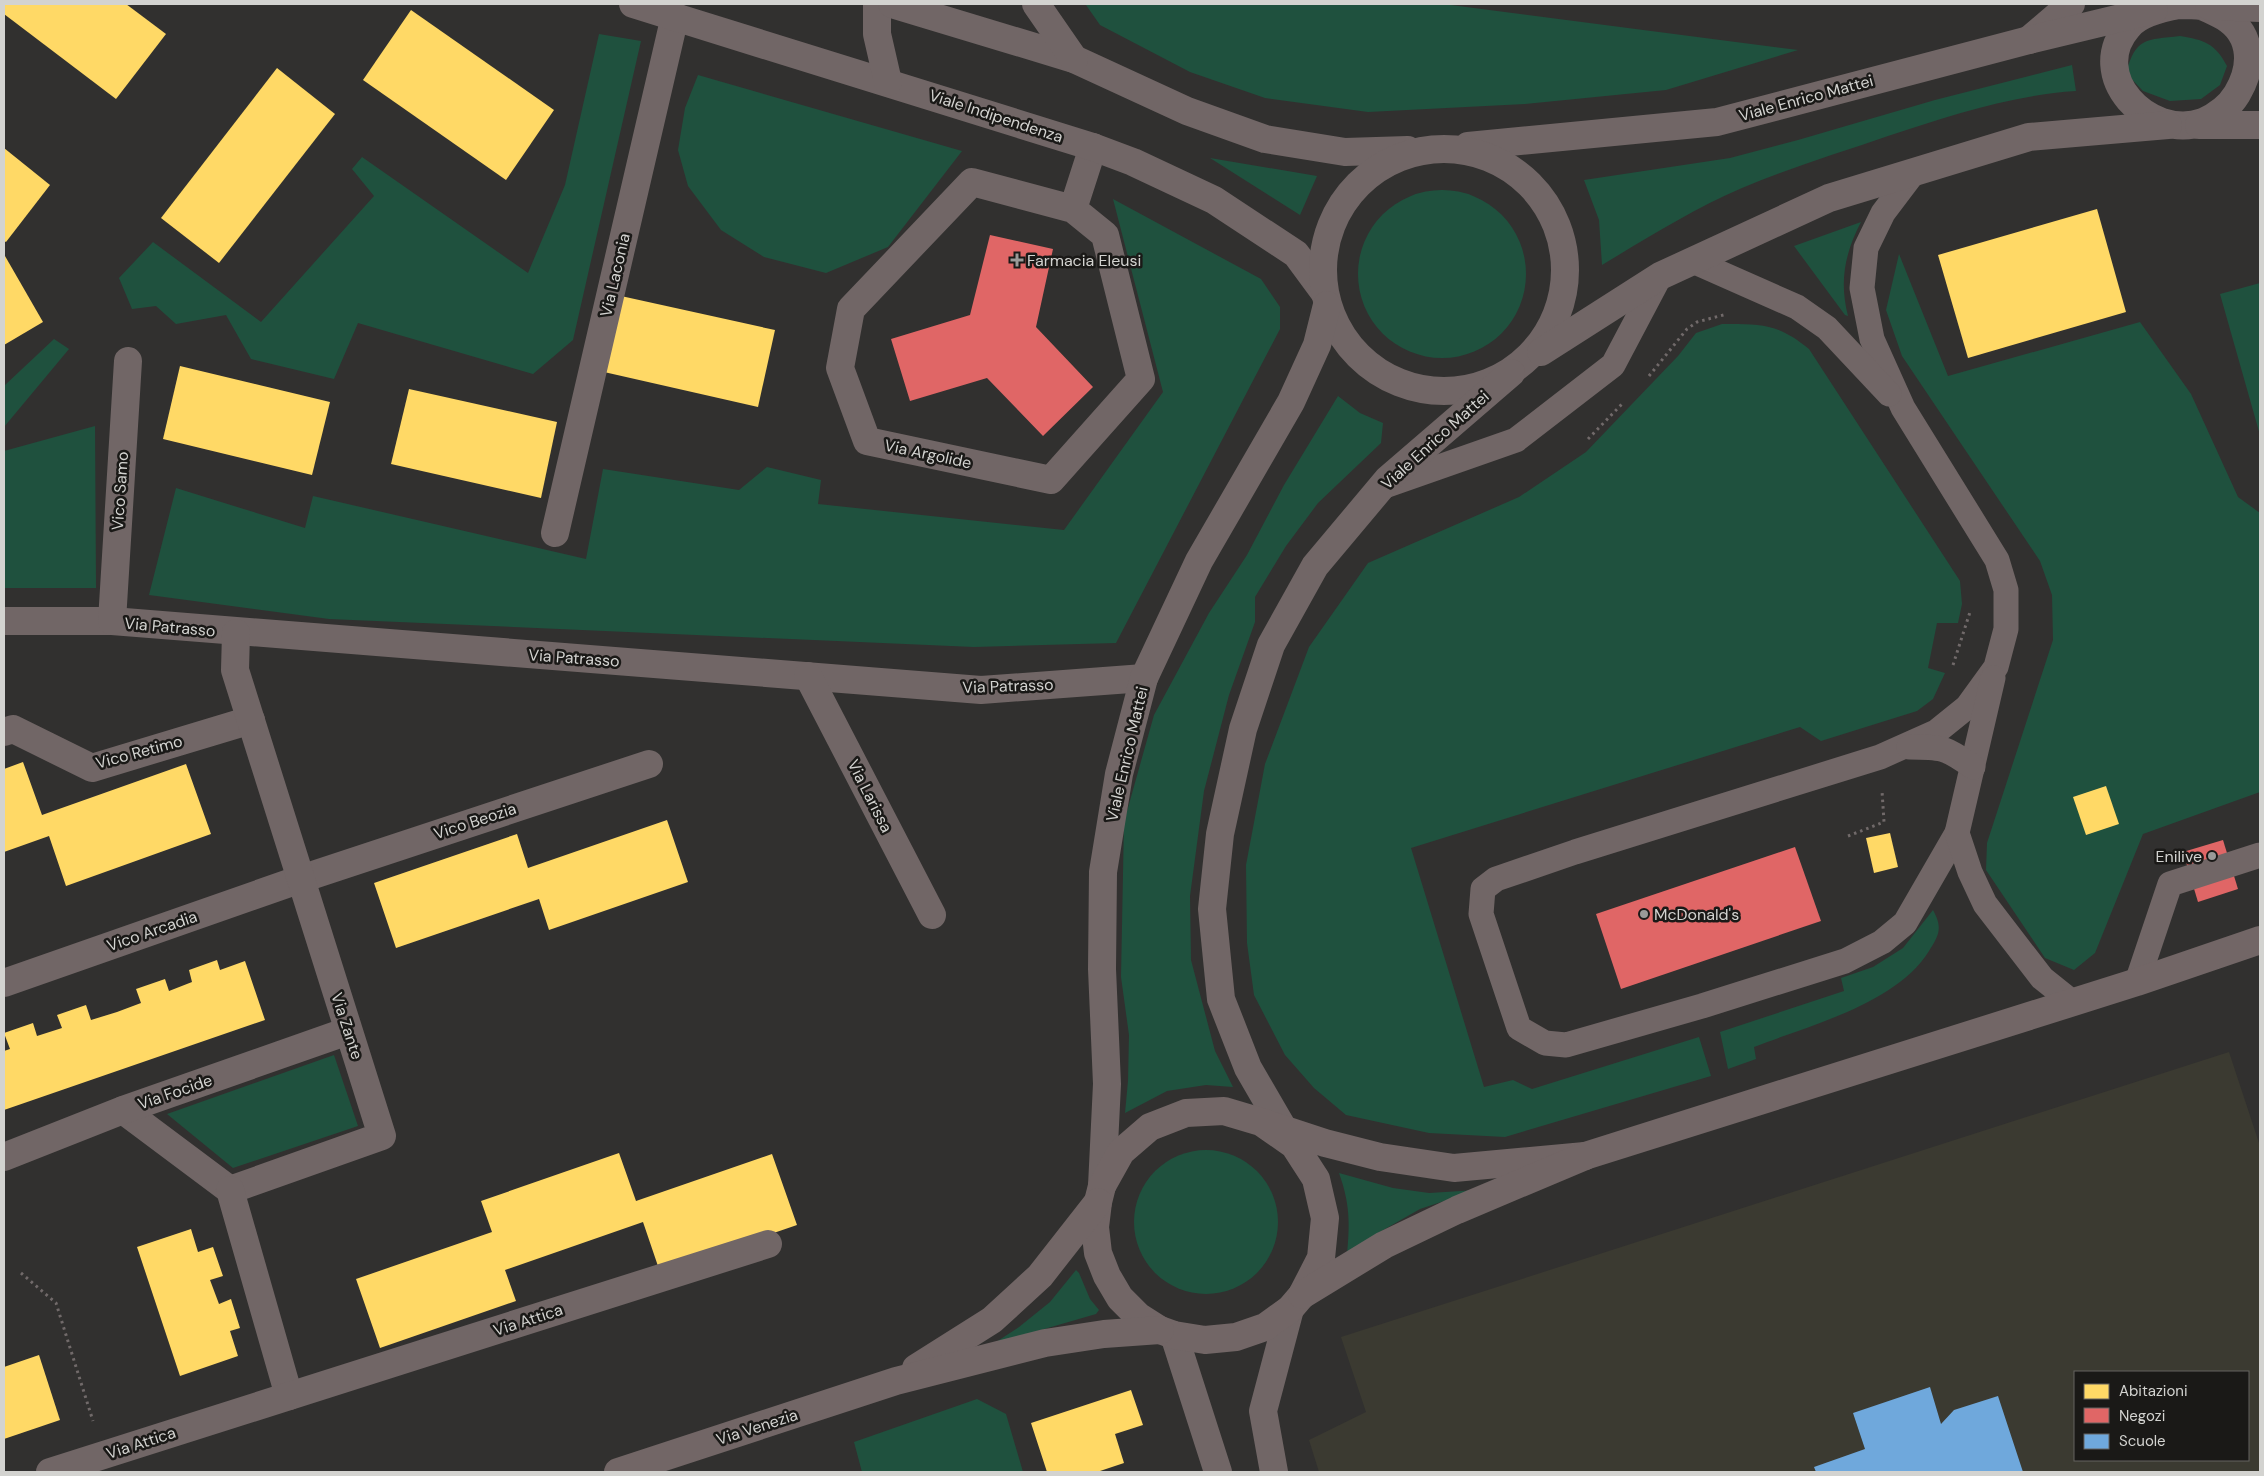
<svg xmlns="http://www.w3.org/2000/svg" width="2264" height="1476" font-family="'DM Sans',sans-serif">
<rect width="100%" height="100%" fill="#31302f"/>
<path fill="#3b3a31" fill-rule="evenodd" d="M 2229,1052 L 2260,1146 L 2260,1472 L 1319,1472 L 1309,1440 L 1366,1412 L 1341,1337 ZM 2075,1372 L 2248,1372 L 2248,1460 L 2075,1460 Z"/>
<g fill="#1f513e">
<polygon points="1088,4 1443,4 1798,50 1666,90 1525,104 1368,112 1265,98 1190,72 1100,25 1086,5"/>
<polygon points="599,34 641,41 573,340 533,374 358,323 334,379 251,359 226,315 176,324 156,306 132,309 119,278 153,242 261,322 374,196 352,169 362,157 528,273 565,185"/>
<path d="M 2180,36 C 2204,40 2215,43 2227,66 L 2220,85 L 2201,99 L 2170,101 L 2143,91 L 2126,73 C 2136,37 2146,40 2180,36 Z"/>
<path d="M 2072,65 L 2076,91 C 2012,95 1948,116 1888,136 C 1839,153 1789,168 1742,188 C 1693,209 1647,238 1602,265 L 1599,220 L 1584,180 L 1730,158 L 1798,140 L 1935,100 Z"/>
<polygon points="698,75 962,151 888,247 826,273 764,257 721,230 688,186 678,150 685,108"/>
<polygon points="1210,158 1317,176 1300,215"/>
<circle cx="1442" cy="274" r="84"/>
<polygon points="1113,199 1261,279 1280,307 1280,329 1116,643 974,647 329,619 149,595 176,488 305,528 313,496 586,559 603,469 739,490 767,467 821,480 818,504 1064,530 1163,392"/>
<path d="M 1861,222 C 1845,253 1839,281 1848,316 L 1845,315 L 1794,246 Z"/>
<polygon points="1899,254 1948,376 2140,322 2191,394 2238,497 2260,513 2260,792 2143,834 2095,953 2074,970 2045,958 1986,870 1987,843 2053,640 2052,595 2040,561 1902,356 1886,310"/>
<polygon points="2260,283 2260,435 2220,294"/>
<path d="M 1722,324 C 1761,324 1777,323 1809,349 L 1960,581 L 1962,604 L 1958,623 L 1937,623 L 1928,668 L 1945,673 L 1933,699 L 1917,711 L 1821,741 L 1800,727 L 1411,848 L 1484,1087 L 1513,1080 L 1532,1089 L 1699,1037 L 1711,1076 L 1505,1137 L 1429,1133 L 1346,1115 L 1314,1088 L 1285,1055 L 1254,995 L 1247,943 L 1246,865 L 1265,764 L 1309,647 L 1368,563 L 1519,497 L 1586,452 L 1678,356 L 1696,333 Z"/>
<polygon points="54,339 69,349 4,427 4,386"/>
<polygon points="1338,396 1360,413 1383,423 1381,443 1318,503 1286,546 1255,597 1255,622 1229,695 1204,791 1190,896 1191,960 1215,1051 1233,1087 1206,1085 1167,1091 1125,1113 1128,1081 1129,1035 1121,977 1124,822 1154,715 1209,613 1247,555 1284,485"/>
<polygon points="95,426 96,588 4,588 4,451"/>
<path d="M 1933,910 C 1943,928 1939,935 1929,951 C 1896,1004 1810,1025 1754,1047 L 1756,1059 L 1728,1069 L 1720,1032 L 1844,991 L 1841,978 L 1873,967 L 1903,948 Z"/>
<polygon points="334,1055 358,1126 233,1168 167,1114"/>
<circle cx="1206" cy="1222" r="72"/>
<path d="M 1339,1173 L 1393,1188 L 1429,1193 L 1477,1190 L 1420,1209 L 1378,1233 L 1347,1255 C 1350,1223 1350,1204 1339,1173 Z"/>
<polygon points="1076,1270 1079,1273 1090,1299 1099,1310 1096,1314 993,1344 1019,1327 1050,1302"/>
<polygon points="977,1399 1006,1414 1023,1472 862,1472 854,1442"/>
</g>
<g fill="#ffd966">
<polygon points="4,4 126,4 166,34 116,99 4,14"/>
<polygon points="411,10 554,110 506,180 363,80"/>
<polygon points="277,68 335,114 219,263 161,218"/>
<polygon points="4,148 50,185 6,242 4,241"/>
<polygon points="2097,209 2126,312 1968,358 1938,255"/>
<polygon points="5,256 43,322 4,345 4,257"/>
<polygon points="621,296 775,330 758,407 604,372"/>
<polygon points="180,366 330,402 312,475 163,439"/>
<polygon points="409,389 557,422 541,498 391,464"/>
<polygon points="23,762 42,815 186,764 211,834 66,886 49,836 4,852 4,769"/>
<polygon points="2106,786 2119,824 2086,835 2073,797"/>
<polygon points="667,820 688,882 549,930 539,899 396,948 374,883 517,834 528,868"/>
<polygon points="1890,833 1898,867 1874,873 1866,838"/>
<polygon points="217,960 220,970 245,961 265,1020 4,1110 4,1051 10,1049 4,1033 33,1023 37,1036 62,1028 57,1015 86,1005 91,1020 117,1012 141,1003 136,989 165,979 169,991 192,982 189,970"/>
<polygon points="619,1153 636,1201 772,1154 797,1225 660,1272 643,1222 505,1270 516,1301 380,1348 356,1279 492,1232 481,1201"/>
<polygon points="191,1229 198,1252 213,1247 223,1276 210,1280 219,1304 231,1299 240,1328 230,1331 238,1356 180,1376 137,1247"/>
<polygon points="39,1355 60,1420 4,1439 4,1367"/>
<polygon points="1131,1390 1143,1425 1115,1434 1124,1463 1097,1472 1047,1472 1031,1423"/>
</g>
<g fill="#e06666">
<polygon points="990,235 1053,249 1036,327 1093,387 1043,436 987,378 910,401 891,339 970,315"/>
<polygon points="2223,840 2238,889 2198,902 2183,852"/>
<polygon points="1795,847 1821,921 1621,989 1596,914"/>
</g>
<polygon fill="#6fa8dc" points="1930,1387 1941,1424 1954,1410 1998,1396 2023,1472 1816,1472 1814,1467 1865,1449 1853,1413"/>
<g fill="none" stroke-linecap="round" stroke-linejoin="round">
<g stroke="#716a6a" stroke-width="3" stroke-dasharray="2.5 4" stroke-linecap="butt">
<polyline points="1649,376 1687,329 1697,322 1727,314"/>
<polyline points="1588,439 1622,404"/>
<polyline points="1953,665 1970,612"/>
<polyline points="1848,836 1884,822 1882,791"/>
<polyline points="21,1273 56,1303 93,1421"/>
</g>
<g stroke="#716666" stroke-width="25">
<polyline points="1914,172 1883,213 1866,248 1862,288 1872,339 1903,408 1997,560 2006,590 2006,629 1996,667 1967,707 1936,732 1880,757 1575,852 1496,879 1483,889 1481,914 1519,1028 1545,1043 1566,1045 1702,1006 1845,961 1882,942 1905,923 1957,833"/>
<polyline points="1693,261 1797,307 1827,328 1889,394"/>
<polyline points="1382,487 1516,440 1613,365 1660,276"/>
<polyline points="1993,678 1957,833 1970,872 1985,904 2042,978 2072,1002"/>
<path d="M 1909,747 C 1941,747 1946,747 1973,767"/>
<polyline points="2137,982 2170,884 2260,855"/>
</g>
<g stroke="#716666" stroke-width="28">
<polyline points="2029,40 2071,4"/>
<polyline points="1073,209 1105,235 1141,379 1051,480 867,441 840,368 851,309 972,182 1073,209 1093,147"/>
<polyline points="555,533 675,16"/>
<polyline points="4,621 112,621 981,690 1144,678"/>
<polyline points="112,621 128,361"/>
<polyline points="808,676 932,915"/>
<polyline points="4,732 13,729 92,768 251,720"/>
<polyline points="4,983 301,879 649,764"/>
<polyline points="123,1110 230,1190 382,1136 235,670 236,633"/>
<polyline points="4,1157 123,1110 348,1031"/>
<polyline points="230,1190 289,1396"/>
<polyline points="1174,1335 1218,1472"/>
<polyline points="50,1472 768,1244"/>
<polyline points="1274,1472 1263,1411 1290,1309"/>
</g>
<g stroke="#716666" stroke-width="28">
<polyline points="633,4 1093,147 1133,162 1214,200 1296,254 1324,292"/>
<polyline points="877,4 877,34 888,82"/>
<polyline points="892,4 1074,59 1187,111 1265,139 1345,152 1408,150"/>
<polyline points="1036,4 1074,59"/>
<path d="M 2179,5 C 2186,5 2194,5 2202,6 C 2207,8 2213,11 2219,14 C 2252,30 2255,64 2237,94 C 2229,107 2217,116 2203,122 C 2148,141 2086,75 2128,27 C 2139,13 2162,8 2179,5 Z"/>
<polyline points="2209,6 2260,8"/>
<polyline points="2199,125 2260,125"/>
<polyline points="1468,146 1717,122 2029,40 2154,10"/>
<circle cx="1444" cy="270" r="121"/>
<polyline points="1541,352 1660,276 1829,198 2029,137 2168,125"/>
<polyline points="1291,1142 1248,1068 1221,999 1212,909 1220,834 1243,729 1271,645 1315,566 1388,479 1511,373"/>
<polyline points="1102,1186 1107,1084 1102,969 1103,872 1119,774 1144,678 1199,561 1291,402 1317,345 1327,305"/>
</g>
<g stroke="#726666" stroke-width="28">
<polyline points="1261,1122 1294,1145 1316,1179 1325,1218 1321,1258 1302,1295 1290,1309 1265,1327 1236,1337 1205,1340 1174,1335 1160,1330 1138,1316 1120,1298 1107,1276 1098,1253 1095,1227 1098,1202 1102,1186 1121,1152 1150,1127 1186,1113 1224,1111 1261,1122 1325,1143 1380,1157 1454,1168 1585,1156"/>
<polyline points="1302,1295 1384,1245 1457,1210 1585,1156 2137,982 2260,940"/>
<polyline points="916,1368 992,1320 1040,1276 1098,1202"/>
<polyline points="618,1472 896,1381 1045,1343 1104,1334 1160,1330"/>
</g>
</g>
<g fill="#9a9a98" stroke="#1a1917" stroke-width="2">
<path d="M1014.5 252.5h5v5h5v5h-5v5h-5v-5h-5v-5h5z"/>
<circle cx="2212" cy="856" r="5"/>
<circle cx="1644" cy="914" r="5"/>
</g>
<g text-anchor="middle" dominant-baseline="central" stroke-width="5" stroke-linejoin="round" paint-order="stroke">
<g font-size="16" fill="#d3d3d0" stroke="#1a1917">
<text transform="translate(1806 98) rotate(-15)">Viale Enrico Mattei</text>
<text transform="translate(996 116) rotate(18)">Viale Indipendenza</text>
<text transform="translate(615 275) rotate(-77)">Via Laconia</text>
<text transform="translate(1435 440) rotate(-42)">Viale Enrico Mattei</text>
<text transform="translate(928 454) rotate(12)">Via Argolide</text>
<text transform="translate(120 491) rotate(-86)">Vico Samo</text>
<text transform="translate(170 627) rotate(5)">Via Patrasso</text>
<text transform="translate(574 658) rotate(4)">Via Patrasso</text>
<text transform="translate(1008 686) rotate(-2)">Via Patrasso</text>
<text transform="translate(139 752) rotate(-15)">Vico Retimo</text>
<text transform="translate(1127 754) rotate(-77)">Viale Enrico Mattei</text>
<text transform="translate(870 796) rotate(63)">Via Larissa</text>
<text transform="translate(475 821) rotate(-18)">Vico Beozia</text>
<text transform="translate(152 931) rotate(-19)">Vico Arcadia</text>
<text transform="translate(347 1026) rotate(72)">Via Zante</text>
<text transform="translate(175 1092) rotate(-19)">Via Focide</text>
<text transform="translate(528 1320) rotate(-18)">Via Attica</text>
<text transform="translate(757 1427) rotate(-18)">Via Venezia</text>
<text transform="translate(141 1443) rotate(-18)">Via Attica</text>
</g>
<g font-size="16" fill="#d3d3d0" stroke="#1a1917" text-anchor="start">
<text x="1027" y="260">Farmacia Eleusi</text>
<text x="2202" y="856" text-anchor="end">Enilive</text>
<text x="1654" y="914">McDonald's</text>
</g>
</g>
<rect width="2264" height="1476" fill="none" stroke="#d3d3d0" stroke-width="10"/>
<rect x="2074" y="1371" width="175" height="90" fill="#1a1917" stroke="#646361"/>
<rect x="2084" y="1384" width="25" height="15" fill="#ffd966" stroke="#646361"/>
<text x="2119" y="1396" font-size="15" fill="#d3d3d0">Abitazioni</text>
<rect x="2084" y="1408" width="25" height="15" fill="#e06666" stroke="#646361"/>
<text x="2119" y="1421" font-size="15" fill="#d3d3d0">Negozi</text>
<rect x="2084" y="1434" width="25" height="15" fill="#6fa8dc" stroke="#646361"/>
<text x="2119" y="1446" font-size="15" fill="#d3d3d0">Scuole</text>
</svg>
